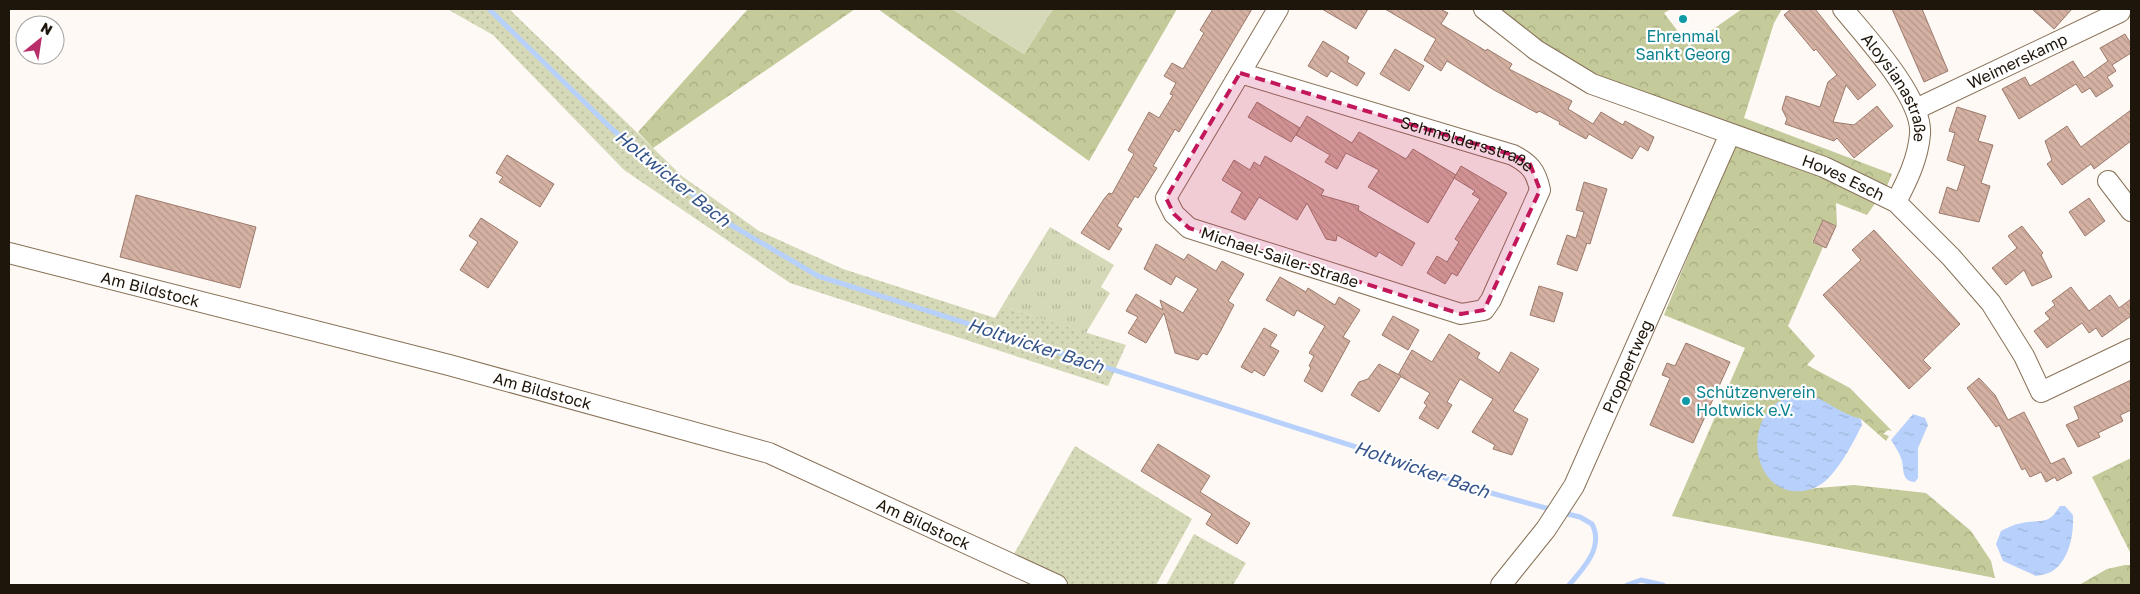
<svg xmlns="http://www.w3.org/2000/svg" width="2140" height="594" font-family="'Golos Text',sans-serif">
<defs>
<pattern id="grass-dots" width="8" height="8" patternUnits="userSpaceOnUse" patternTransform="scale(1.25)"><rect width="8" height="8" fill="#d5d9b7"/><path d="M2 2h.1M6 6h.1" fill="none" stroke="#b6b99c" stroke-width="1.8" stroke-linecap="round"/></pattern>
<pattern id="forest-crowns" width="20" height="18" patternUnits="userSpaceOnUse" patternTransform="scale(1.25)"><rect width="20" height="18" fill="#c4ca99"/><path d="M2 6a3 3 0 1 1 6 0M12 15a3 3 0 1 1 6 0" fill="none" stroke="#a8ad82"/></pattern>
<pattern id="park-tufts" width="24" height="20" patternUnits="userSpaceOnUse" patternTransform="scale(1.25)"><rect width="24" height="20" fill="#d5d9b7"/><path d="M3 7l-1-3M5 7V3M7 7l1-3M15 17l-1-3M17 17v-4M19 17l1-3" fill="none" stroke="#b6b99c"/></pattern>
<pattern id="water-ripples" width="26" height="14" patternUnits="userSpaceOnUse" patternTransform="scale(1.25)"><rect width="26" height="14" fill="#b8d1fc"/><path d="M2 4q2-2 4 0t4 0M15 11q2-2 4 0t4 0" fill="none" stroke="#9eb3d7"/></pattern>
<pattern id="building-back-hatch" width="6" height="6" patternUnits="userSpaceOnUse" patternTransform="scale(1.25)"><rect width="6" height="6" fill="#d4b1a2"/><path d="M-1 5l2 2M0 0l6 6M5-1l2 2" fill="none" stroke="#b6978a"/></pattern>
</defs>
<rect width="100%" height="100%" fill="#fef9f4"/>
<g fill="url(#grass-dots)">
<polygon points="447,9 509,9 682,176 759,231 843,269 995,318 1002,306 1126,345 1108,386 790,283 624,170 493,35"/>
<polygon points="1075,446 1192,519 1156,585 1062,585 1010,561"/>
<polygon points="1194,534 1246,563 1233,585 1166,585"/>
</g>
<g fill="url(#forest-crowns)">
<polygon points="748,9 855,9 653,148 638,132"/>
<polygon points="878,9 952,9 1024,54 1053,9 1177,9 1089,161"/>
<path d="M 1471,9 L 1671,9 L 1664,13 L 1689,46 L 1742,9 L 1782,9 L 1774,23 L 1744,118 L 1892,174 L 1887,186 L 1867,215 L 1836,203 L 1837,226 L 1823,220 L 1812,242 L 1823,247 L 1788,326 L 1815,356 L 1807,365 L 1850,388 L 1892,431 L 1888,430 L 1883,434 L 1889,436 L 1886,441 L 1861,419 L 1848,416 L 1838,410 L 1794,490 L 1854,485 L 1926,493 L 1971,531 L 1991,561 L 1995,578 L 1672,516 L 1745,348 L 1664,315 L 1734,144 C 1665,122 1595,98 1533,59 C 1511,46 1491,25 1471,9 Z"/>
<polygon points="2131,458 2131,554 2092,477"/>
<polygon points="2125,565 2131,565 2131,585 2079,585 2107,569"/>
</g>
<polygon fill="url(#park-tufts)" points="1050,227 1114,265 1101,287 1110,293 1086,333 1002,306"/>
<polygon fill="#d5d9b7" points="952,9 1053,9 1024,54"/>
<g fill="url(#water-ripples)">
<path d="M 1806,394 C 1826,399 1840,414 1861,419 L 1862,425 C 1853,443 1834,481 1814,488 C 1762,507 1739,437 1774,405 C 1782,398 1796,396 1806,394 Z"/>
<path d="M 1913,414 L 1925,418 L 1928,425 L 1918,448 L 1918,478 L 1915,482 C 1902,481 1904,472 1902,461 C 1900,454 1895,446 1891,440 Z"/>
<path d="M 2060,506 L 2065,506 L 2073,515 C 2074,535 2069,561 2051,572 C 2047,574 2040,575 2036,576 L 2003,561 L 1996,544 L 2001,531 C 2010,526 2018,523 2028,522 C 2046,520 2049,523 2060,506 Z"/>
</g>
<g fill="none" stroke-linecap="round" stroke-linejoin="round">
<g stroke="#b8d1fc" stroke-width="5">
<polyline points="489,9 613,130 731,225 818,276 1413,465 1462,485 1553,510"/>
<path d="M 1563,513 L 1580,517 L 1592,524 C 1604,547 1584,568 1569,585"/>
<polyline points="1627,585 1641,580 1663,585"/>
</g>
</g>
<g fill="url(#building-back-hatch)" stroke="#9b7a6c">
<polygon points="1213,9 1252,9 1179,132 1175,129 1153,166 1157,168 1138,198 1135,196 1117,226 1122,229 1109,250 1081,233 1104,199 1109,193 1112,194 1134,154 1128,150 1149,112 1159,118 1173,95 1170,94 1176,83 1164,76 1172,63 1183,69 1204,33 1200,30"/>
<polygon points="1322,9 1368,9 1356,29"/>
<polygon points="1385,9 1440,9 1448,13 1441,24 1486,51 1487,49 1512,64 1509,69 1572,101 1568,109 1593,124 1601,112 1623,125 1625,121 1654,137 1648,151 1640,146 1632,159 1589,134 1586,139 1559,124 1560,122 1539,111 1537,113 1494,90 1447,61 1441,71 1424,60 1436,39"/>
<polygon points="1791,9 1815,9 1876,85 1858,100 1846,85 1833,122 1854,125 1877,106 1893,126 1854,158 1837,138 1834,141 1785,124 1787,119 1782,109 1786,96 1820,107 1828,82 1837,75 1816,49 1814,51 1784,15"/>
<polygon points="1892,9 1922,9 1948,71 1924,82"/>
<polygon points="2032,9 2072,9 2054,29"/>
<polygon points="2125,34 2131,44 2131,53 2112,65 2116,71 2107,77 2113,86 2096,97 2090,88 2082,93 2076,84 2019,119 2002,89 2025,77 2030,86 2073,61 2084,78 2108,61 2100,48"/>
<polygon points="1323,41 1349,57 1347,62 1365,73 1357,86 1331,71 1327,77 1308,66"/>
<polygon points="1395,49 1424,66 1409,91 1380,74"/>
<polygon points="1257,102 1300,128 1291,142 1248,117"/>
<polygon points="1957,107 1986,116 1978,141 1993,145 1981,183 1990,186 1979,222 1939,213 1947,187 1957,191 1965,166 1947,160 1955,133 1949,131"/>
<polygon points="2131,110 2131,141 2094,169 2091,164 2062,185 2047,164 2052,160 2045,141 2067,126 2081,147"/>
<polygon points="1307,116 1352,143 1359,132 1406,159 1413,149 1456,175 1428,223 1368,187 1379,170 1346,153 1337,169 1325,162 1330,155 1296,135"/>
<polygon points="507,155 554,184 540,207 499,182 503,177 496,173"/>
<polygon points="1265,156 1324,190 1321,195 1359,206 1358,210 1415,243 1402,266 1379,252 1376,257 1337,235 1336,241 1326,239 1307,203 1297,220 1259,197 1245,220 1231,212 1242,192 1222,180 1234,160 1250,170 1254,162 1260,166"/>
<polygon points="1461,166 1507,193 1457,276 1452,273 1445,284 1427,273 1437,256 1447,262 1459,242 1455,239 1480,199 1472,194 1475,191 1454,178"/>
<polygon points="1584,182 1607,189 1590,244 1587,243 1577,271 1557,264 1567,235 1576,238 1584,212 1576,210"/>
<polygon points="136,195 256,227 240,288 120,257"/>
<polygon points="2089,198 2105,221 2085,236 2069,212"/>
<polygon points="481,218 518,242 488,288 460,270 478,242 469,236"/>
<polygon points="1823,220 1836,226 1826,248 1813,242"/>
<polygon points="2022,226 2043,253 2041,255 2052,277 2032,286 2024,270 2006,285 1992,268 2017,248 2008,236"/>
<polygon points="1874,230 1960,324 1923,360 1931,368 1909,389 1823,295 1861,260 1852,250"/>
<polygon points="1156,244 1184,260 1188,254 1216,271 1222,261 1244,274 1228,301 1234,305 1220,332 1207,355 1203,353 1198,360 1175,353 1164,313 1146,343 1128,333 1138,317 1126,311 1136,294 1163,310 1160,300 1183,313 1198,289 1176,276 1171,285 1144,269"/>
<polygon points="1280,277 1306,292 1308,288 1335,305 1339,297 1360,310 1343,337 1350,341 1322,392 1304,381 1311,368 1309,366 1314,356 1309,353 1325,326 1297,310 1294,316 1266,300"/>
<polygon points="1539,286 1563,293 1554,322 1530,315"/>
<polygon points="2071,287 2089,311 2110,295 2119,308 2131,299 2131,316 2102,337 2096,328 2089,333 2082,323 2047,348 2034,331 2050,319 2045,313 2055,305 2052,301"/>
<polygon points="1393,316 1419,330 1408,350 1382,335"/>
<polygon points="1264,328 1277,335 1270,346 1279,351 1264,376 1254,370 1252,373 1241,367"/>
<polygon points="1449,334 1480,353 1477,358 1499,373 1511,352 1539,369 1513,411 1528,419 1512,455 1493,449 1495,445 1472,432 1493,399 1460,379 1447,402 1452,405 1438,429 1419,418 1427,405 1424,403 1430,393 1398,375 1412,350 1432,362"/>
<polygon points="1686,343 1730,362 1693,443 1650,425 1670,378 1662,375 1667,363 1675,366"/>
<polygon points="1379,364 1401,376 1379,412 1351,395 1359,382 1368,379"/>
<polygon points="1979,378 1995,395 2008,420 2024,412 2051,464 2064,458 2072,473 2057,481 2055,477 2046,482 2041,472 2030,477 2025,468 2022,470 1999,425 1996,427 1967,388"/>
<polygon points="2131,380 2131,410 2120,415 2123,421 2098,433 2100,437 2078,447 2066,425 2079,419 2074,407"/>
<polygon points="1158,444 1210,476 1200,492 1250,523 1237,544 1206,524 1212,514 1141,471"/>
</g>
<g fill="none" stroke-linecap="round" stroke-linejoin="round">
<defs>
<g id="minor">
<path id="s1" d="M 1484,9 L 1536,50 L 1592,84 L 1824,167 L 1896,202 L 1951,257 L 1991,303 L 2024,356 L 2041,392 L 2131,349"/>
<path id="s2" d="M 1843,9 C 1866,37 1923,98 1920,134 C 1918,159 1907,181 1896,202"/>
<path id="s3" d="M 1240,73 L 1513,155 C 1530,164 1536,171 1540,190 L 1491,300 L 1484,310 L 1461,314 L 1189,228 L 1174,214 L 1166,198 L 1278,9"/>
<path id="s4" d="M 1916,109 L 2120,12"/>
<polyline points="2108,181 2131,211"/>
<path id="s5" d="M 9,253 L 449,365 L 769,453 L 1057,585"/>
<path id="s6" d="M 1501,585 L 1546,529 L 1574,486 L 1730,134"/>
</g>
</defs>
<use href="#minor" stroke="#887259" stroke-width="22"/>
<use href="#minor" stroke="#fff" stroke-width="20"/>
</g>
<path fill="#c2185b" fill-opacity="0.2" stroke="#c2185b" stroke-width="4" stroke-dasharray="10 6" stroke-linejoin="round" d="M 1240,73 L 1513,155 L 1530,164 L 1540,190 L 1484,310 L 1461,314 L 1189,228 L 1174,214 L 1166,198 Z"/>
<g fill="#0f9aa8" stroke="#fff" stroke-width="2">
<circle cx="1683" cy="19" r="5"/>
<circle cx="1686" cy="401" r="5"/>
</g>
<g text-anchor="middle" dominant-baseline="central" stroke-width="4.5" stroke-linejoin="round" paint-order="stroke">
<g font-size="16" fill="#0d838f" stroke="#fff">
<text x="1683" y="36">Ehrenmal<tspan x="1683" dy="18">Sankt Georg</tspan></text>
<text x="1696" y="392" text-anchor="start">Schützenverein<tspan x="1696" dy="18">Holtwick e.V.</tspan></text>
</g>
<g font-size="16" fill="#1e150b" stroke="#fff">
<text stroke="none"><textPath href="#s4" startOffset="112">Weimerskamp</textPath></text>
<text stroke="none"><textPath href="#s2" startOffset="96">Aloysianastraße</textPath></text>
<text stroke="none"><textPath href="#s3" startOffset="238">Schmöldersstraße</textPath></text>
<text stroke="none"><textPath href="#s1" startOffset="400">Hoves Esch</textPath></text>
<text transform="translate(1280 257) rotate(18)">Michael-Sailer-Straße</text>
<text stroke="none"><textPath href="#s5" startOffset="146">Am Bildstock</textPath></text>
<text stroke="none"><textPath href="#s6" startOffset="254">Proppertweg</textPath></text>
<text stroke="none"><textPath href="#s5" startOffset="551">Am Bildstock</textPath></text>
<text stroke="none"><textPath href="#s5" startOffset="956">Am Bildstock</textPath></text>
</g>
<g font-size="18" font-style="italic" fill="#355489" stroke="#fff">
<text transform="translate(673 178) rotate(39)">Holtwicker Bach</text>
<text transform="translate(1036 345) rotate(18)">Holtwicker Bach</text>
<text transform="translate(1422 469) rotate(19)">Holtwicker Bach</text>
</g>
</g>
<rect width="2140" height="594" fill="none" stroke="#1e150b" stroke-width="20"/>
<g transform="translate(40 40) rotate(30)"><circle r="24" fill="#ffffff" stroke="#a5a19d"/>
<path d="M0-4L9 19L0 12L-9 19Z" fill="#b72e6b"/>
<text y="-8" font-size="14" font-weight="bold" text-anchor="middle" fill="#1e150b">N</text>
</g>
</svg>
